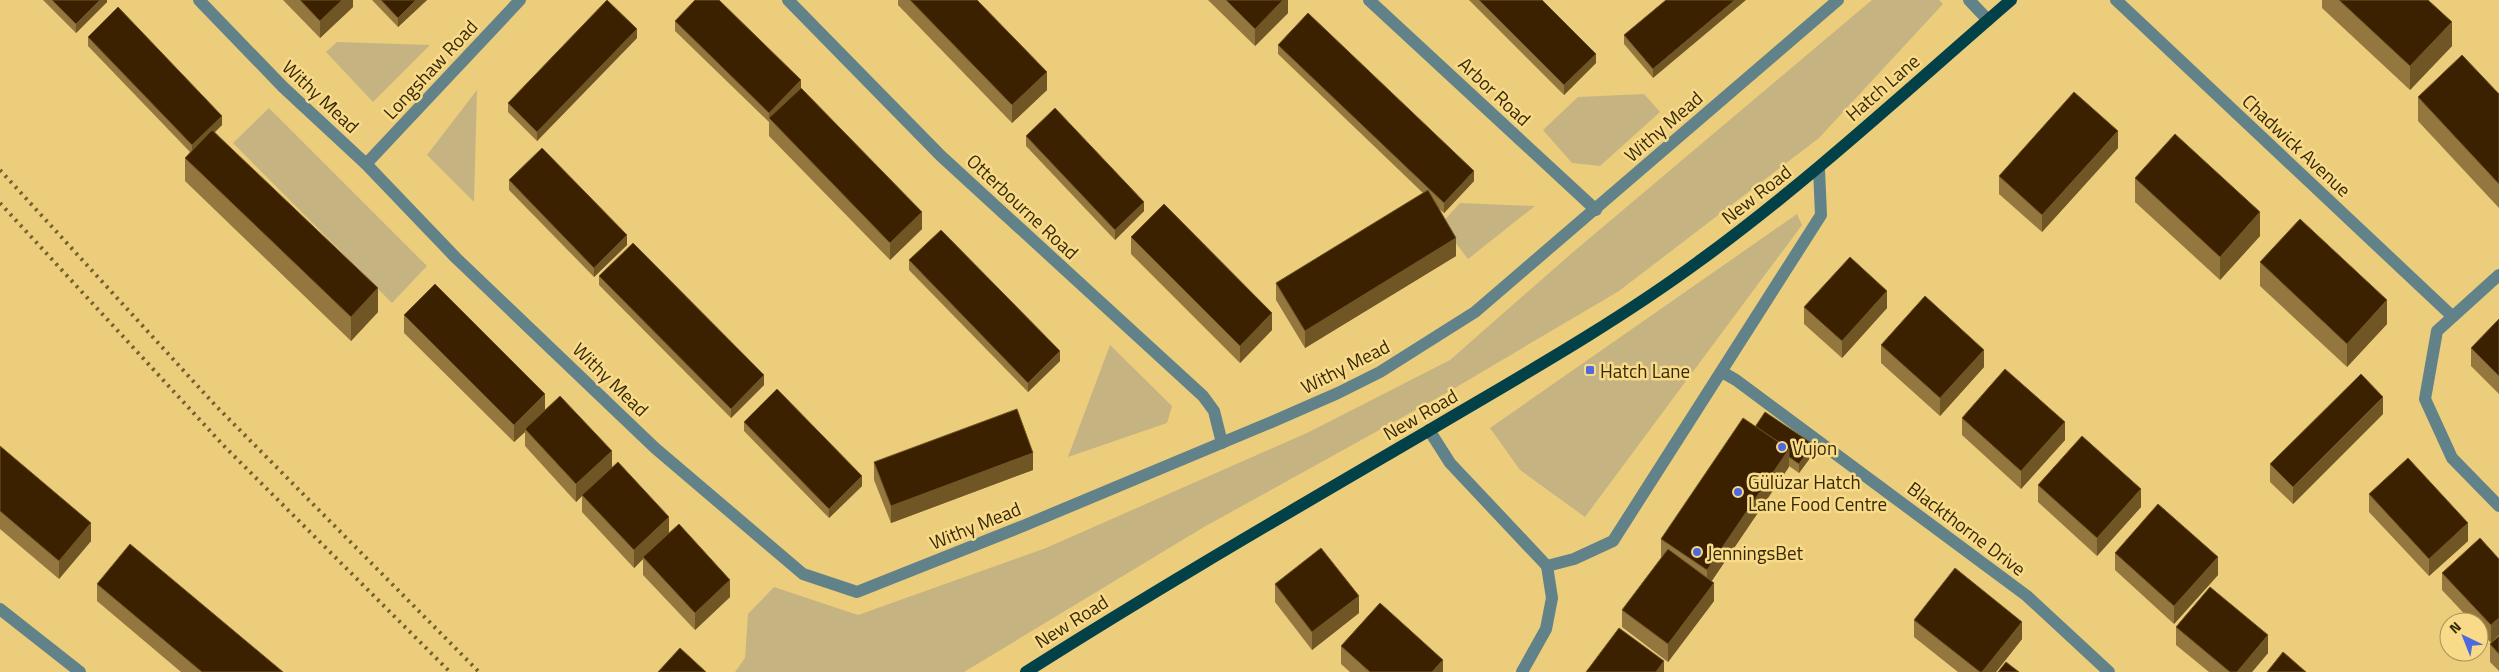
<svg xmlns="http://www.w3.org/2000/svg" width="2499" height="672" font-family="'Titillium Web',sans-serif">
<rect width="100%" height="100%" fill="#ebcd7c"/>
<g fill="#c6b382">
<polygon points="1872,0 1939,0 1943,4 1819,138 1619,291 1448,392 1204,527 964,672 735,672 745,658 748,614 774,587 858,615 1046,548 1309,432 1450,360 1572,253"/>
<polygon points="337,42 430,45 373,102 326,52"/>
<polygon points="477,90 474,202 427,155"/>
<polygon points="1644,94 1660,112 1600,166 1572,163 1543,130 1578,97"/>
<polygon points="269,108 427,266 392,303 233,143"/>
<polygon points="1460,203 1535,206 1468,259 1441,224"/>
<polygon points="1797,214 1802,225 1585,517 1520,470 1490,428"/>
<polygon points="1110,345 1172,406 1167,423 1068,457"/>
</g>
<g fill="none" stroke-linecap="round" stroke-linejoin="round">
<g stroke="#618288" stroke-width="12">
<polyline points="199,0 283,87 366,164 456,258 655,448 803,574 857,592 1023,526 1274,421 1338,393 1380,372 1475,312 1838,0"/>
<polyline points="788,0 941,156 1203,396 1214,411 1222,443"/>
<polyline points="1369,0 1596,210"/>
<polyline points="1969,0 1988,20"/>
<polyline points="2116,0 2452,316"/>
<polyline points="366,164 520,0"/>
<polyline points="2499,275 2437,331 2425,399 2452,458 2499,506"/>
<polyline points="1722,372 1736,380 2027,596 2109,672"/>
<polyline points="1429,430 1450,463 1547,566 1552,598 1546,629 1522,672"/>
<polyline points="1547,566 1574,559 1613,541 1821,215 1819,169"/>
<polyline points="0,609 80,672"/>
</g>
<path stroke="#034149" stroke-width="12" d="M 1026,672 C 1158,588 1293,510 1428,431 C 1519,377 1612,325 1698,262 C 1808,182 1908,89 2011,0"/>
<g stroke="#73612e" stroke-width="4" stroke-dasharray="2.5 5" stroke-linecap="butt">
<polyline points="0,170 215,405 479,672"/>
<polyline points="0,203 223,445 450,672"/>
</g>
</g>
<g fill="#93773e">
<polygon points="43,0 107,0 107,2 76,33"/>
<polygon points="283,0 353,0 353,7 320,38"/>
<polygon points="372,0 427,0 398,27"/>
<polygon points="898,0 977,0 1047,90 1012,123 898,5"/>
<polygon points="1208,0 1288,0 1288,13 1255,46"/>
<polygon points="1469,0 1542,0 1596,63 1564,95"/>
<polygon points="1666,0 1653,78 1624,44 1624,35"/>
<polygon points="2322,0 2428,0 2452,46 2410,90 2322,8"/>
<polygon points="675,21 801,88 922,229 890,260 769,136 769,122 675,31"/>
<polygon points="88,37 222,125 215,132 378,312 351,341 185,181 185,158 190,152 88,46"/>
<polygon points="637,38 537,141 508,112 508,103"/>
<polygon points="1278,45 1474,181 1444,213 1438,208 1456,256 1305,348 1276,300 1276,283 1423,193 1278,54"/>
<polygon points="2499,94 2499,208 2418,121 2418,97"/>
<polygon points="1026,136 1144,211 1115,240 1026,146"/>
<polygon points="2118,148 2042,232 1999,194 1999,176"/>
<polygon points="2135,178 2260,236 2220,280 2135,202"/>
<polygon points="509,180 627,245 594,277 509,190"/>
<polygon points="1131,237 1272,330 1240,363 1131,254"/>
<polygon points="909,260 1060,361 1028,392 909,270"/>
<polygon points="2260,262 2387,324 2347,367 2260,286"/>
<polygon points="599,276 764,385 731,418 599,285"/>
<polygon points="1804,307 1887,308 1842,358 1804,324"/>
<polygon points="404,315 545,410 612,467 669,533 730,597 695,630 643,575 643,559 634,568 582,512 582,496 576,502 525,446 525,432 514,442 404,333"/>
<polygon points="2499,319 2499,394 2471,366 2471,348"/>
<polygon points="1881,345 1984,367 1940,416 1881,363"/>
<polygon points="2383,414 2293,504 2270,482 2270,464"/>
<polygon points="1962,418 2065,440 2021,489 1962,435"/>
<polygon points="744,422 862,486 829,518 744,431"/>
<polygon points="1755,427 1813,454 1799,473 1789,466 1711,582 1714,601 1668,662 1622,627 1622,610 1662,557 1661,557 1661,539"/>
<polygon points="0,446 91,541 59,579 0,529"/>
<polygon points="874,462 1033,470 891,523 874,480"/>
<polygon points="2038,485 2141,507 2097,556 2038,502"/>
<polygon points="2369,494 2468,541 2429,576 2369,512"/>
<polygon points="2115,553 2218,575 2174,624 2115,570"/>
<polygon points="2499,559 2491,643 2479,630 2479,622 2472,622 2442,590 2442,573"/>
<polygon points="97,584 283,672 181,672 97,601"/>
<polygon points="1275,584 1359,613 1312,650 1275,602"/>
<polygon points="1914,620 2022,639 1996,672 1958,672 1914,637"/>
<polygon points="2176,627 2268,653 2252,672 2209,672 2176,645"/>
<polygon points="2499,636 2499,671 2490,662 2490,644"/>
<polygon points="1341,646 1443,672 1350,672 1341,664"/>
</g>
<g fill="#705525">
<polygon points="100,0 107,0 107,2 76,33 76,24"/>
<polygon points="342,0 353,0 353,7 320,38 320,21"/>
<polygon points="416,0 427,0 398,27 398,18"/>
<polygon points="1283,0 1288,0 1288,13 1255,46 1255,29"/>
<polygon points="1735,0 1746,0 1653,78 1653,69"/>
<polygon points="2452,22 2452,46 2410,90 2410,66"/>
<polygon points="637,29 637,38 537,141 537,132"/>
<polygon points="1596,54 1596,63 1564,95 1564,85"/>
<polygon points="1047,72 1047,90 1012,123 1012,105"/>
<polygon points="801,80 801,89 769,119 769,113"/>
<polygon points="222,116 222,125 192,154 192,145"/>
<polygon points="2118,131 2118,148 2042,232 2042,215"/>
<polygon points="1474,171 1474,181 1444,213 1444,203"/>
<polygon points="1144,202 1144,211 1115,240 1115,230"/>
<polygon points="922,212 922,229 890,260 890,243"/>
<polygon points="2260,212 2260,236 2220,280 2220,257"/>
<polygon points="627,235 627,245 594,277 594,268"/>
<polygon points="1456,238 1456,256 1305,348 1305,331"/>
<polygon points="378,288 378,312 351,341 351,317"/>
<polygon points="1887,291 1887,308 1842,358 1842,341"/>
<polygon points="2387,300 2387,324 2347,367 2347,344"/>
<polygon points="1272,313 1272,330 1240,363 1240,346"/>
<polygon points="1984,350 1984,367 1940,416 1940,398"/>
<polygon points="1060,351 1060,361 1028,392 1028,383"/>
<polygon points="764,375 764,385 731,418 731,409"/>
<polygon points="545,394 545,411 525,429 525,432 514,442 514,425"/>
<polygon points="2383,397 2383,414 2293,504 2293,487"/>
<polygon points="2065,422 2065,440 2021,489 2021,471"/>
<polygon points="1813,444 1813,454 1799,473 1799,464"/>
<polygon points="1789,449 1789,467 1707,588 1707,570"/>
<polygon points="612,451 612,469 582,495 582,496 576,502 576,484"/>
<polygon points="1033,453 1033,470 891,523 891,506"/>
<polygon points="862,476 862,486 829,518 829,509"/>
<polygon points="2141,489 2141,507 2097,556 2097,538"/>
<polygon points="669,517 669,535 643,557 643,559 634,568 634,550"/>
<polygon points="91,523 91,541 59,579 59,561"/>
<polygon points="2468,523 2468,541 2429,576 2429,559"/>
<polygon points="2218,557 2218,575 2174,624 2174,606"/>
<polygon points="730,580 730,597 695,630 695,613"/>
<polygon points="1714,583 1714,601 1668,662 1668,644"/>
<polygon points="1359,596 1359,613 1312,650 1312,632"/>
<polygon points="2499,618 2499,635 2491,643 2491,625"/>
<polygon points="2022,622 2022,639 1996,672 1982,672"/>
<polygon points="2268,635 2268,653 2252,672 2237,672"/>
<polygon points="1443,660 1443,672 1432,672"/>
<polygon points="1664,661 1664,672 1656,672"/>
</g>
<g fill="#3b2100" stroke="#705525">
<polygon points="52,0 100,0 76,24"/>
<polygon points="300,0 342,0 320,21"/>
<polygon points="381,0 416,0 398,18"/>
<polygon points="607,0 637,29 537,132 508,103"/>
<polygon points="695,0 719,0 801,80 769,113 675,21"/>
<polygon points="910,0 977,0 1047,72 1012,105"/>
<polygon points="1226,0 1283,0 1255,29"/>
<polygon points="1479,0 1542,0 1596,54 1564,85"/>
<polygon points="1666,0 1735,0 1653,69 1624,35"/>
<polygon points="2339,0 2428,0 2452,22 2410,66"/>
<polygon points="118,7 222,116 192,145 88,37"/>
<polygon points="1308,13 1474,171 1444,203 1278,45"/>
<polygon points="2462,55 2499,94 2499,184 2418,97"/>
<polygon points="801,88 922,212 890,243 769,118"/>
<polygon points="2074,92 2118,131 2042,215 1999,176"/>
<polygon points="1055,108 1144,202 1115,230 1026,136"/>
<polygon points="212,130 378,288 351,317 185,158"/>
<polygon points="2175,134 2260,212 2220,257 2135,178"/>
<polygon points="542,148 627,235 594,268 509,180"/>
<polygon points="1428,190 1456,238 1305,331 1276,283"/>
<polygon points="1164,204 1272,313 1240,346 1131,237"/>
<polygon points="2300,219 2387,300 2347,344 2260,262"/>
<polygon points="941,230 1060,351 1028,383 909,260"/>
<polygon points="633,243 764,375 731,409 599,276"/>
<polygon points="1850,257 1887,291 1842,341 1804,307"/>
<polygon points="435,284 545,394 514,425 404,315"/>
<polygon points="1925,296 1984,350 1940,398 1881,345"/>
<polygon points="2499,319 2499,376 2471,348"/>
<polygon points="2005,369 2065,422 2021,471 1962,418"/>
<polygon points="2361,374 2383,397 2293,487 2270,464"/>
<polygon points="777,389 862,476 829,509 744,422"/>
<polygon points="560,396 612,451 576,484 525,429"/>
<polygon points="1017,409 1033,453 891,506 874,462"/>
<polygon points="1765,412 1813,444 1799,464 1789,457 1789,449 1755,427"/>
<polygon points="1743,418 1789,449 1707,570 1661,539"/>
<polygon points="2082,436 2141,489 2097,538 2038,485"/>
<polygon points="0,446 91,523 59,561 0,511"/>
<polygon points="2408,458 2468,523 2429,559 2369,494"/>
<polygon points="618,462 669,517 634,550 582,495"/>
<polygon points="2158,504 2218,557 2174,606 2115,553"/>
<polygon points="679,524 730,580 695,613 643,557"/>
<polygon points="2480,538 2499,559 2499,618 2491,625 2442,573"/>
<polygon points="130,544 283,672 202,672 97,584"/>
<polygon points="1321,548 1359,596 1312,632 1275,584"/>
<polygon points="1668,549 1714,583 1668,644 1622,610"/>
<polygon points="1955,568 2022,622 1982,672 1980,672 1914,620"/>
<polygon points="2210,587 2268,635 2237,672 2230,672 2176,627"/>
<polygon points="1380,603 1443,660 1432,672 1370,672 1341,646"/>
<polygon points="1619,628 1664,661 1656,672 1586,672"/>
<polygon points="2499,636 2499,654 2490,644"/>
<polygon points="680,648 706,672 658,672"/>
<polygon points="2283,652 2306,672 2267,672"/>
<polygon points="2006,662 2019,672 1998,672"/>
</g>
<g fill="#4d69dd" stroke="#f8da89" stroke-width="2">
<rect x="1585" y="365" width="10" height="10" rx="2.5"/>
<circle cx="1782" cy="447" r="5"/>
<circle cx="1738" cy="492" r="5"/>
<circle cx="1697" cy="552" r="5"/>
</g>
<g text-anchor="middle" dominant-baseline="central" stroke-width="5" stroke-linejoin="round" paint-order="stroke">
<g font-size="19" fill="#362a06" stroke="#f8da89">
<text transform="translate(430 69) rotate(-47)">Longshaw Road</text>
<text transform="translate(1882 87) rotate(-41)">Hatch Lane</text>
<text transform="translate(1495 91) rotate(43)">Arbor Road</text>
<text transform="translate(321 96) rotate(43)">Withy Mead</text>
<text transform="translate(1663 126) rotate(-41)">Withy Mead</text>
<text transform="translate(2297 145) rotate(43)">Chadwick Avenue</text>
<text transform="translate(1756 194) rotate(-38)">New Road</text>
<text transform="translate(1023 206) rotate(43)">Otterbourne Road</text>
<text transform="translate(1345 366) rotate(-27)">Withy Mead</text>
<text transform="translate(611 379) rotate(44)">Withy Mead</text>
<text transform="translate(1420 414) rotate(-30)">New Road</text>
<text transform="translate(975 525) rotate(-22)">Withy Mead</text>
<text transform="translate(1967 528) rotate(37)">Blackthorne Drive</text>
<text transform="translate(1071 621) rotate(-32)">New Road</text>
</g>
<g font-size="19" fill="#362a06" stroke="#f8da89" text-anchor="start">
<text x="1600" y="370">Hatch Lane</text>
<text x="1792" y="447">Vujon</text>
<text x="1748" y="481">Gülüzar Hatch<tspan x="1748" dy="22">Lane Food Centre</tspan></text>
<text x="1707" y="552">JenningsBet</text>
</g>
</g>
<g transform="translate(2464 637) rotate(317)"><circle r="24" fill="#f8da89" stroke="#aa9455"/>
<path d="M0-4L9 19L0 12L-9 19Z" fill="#4d69dd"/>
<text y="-8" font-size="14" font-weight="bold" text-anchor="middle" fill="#362a06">N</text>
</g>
</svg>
